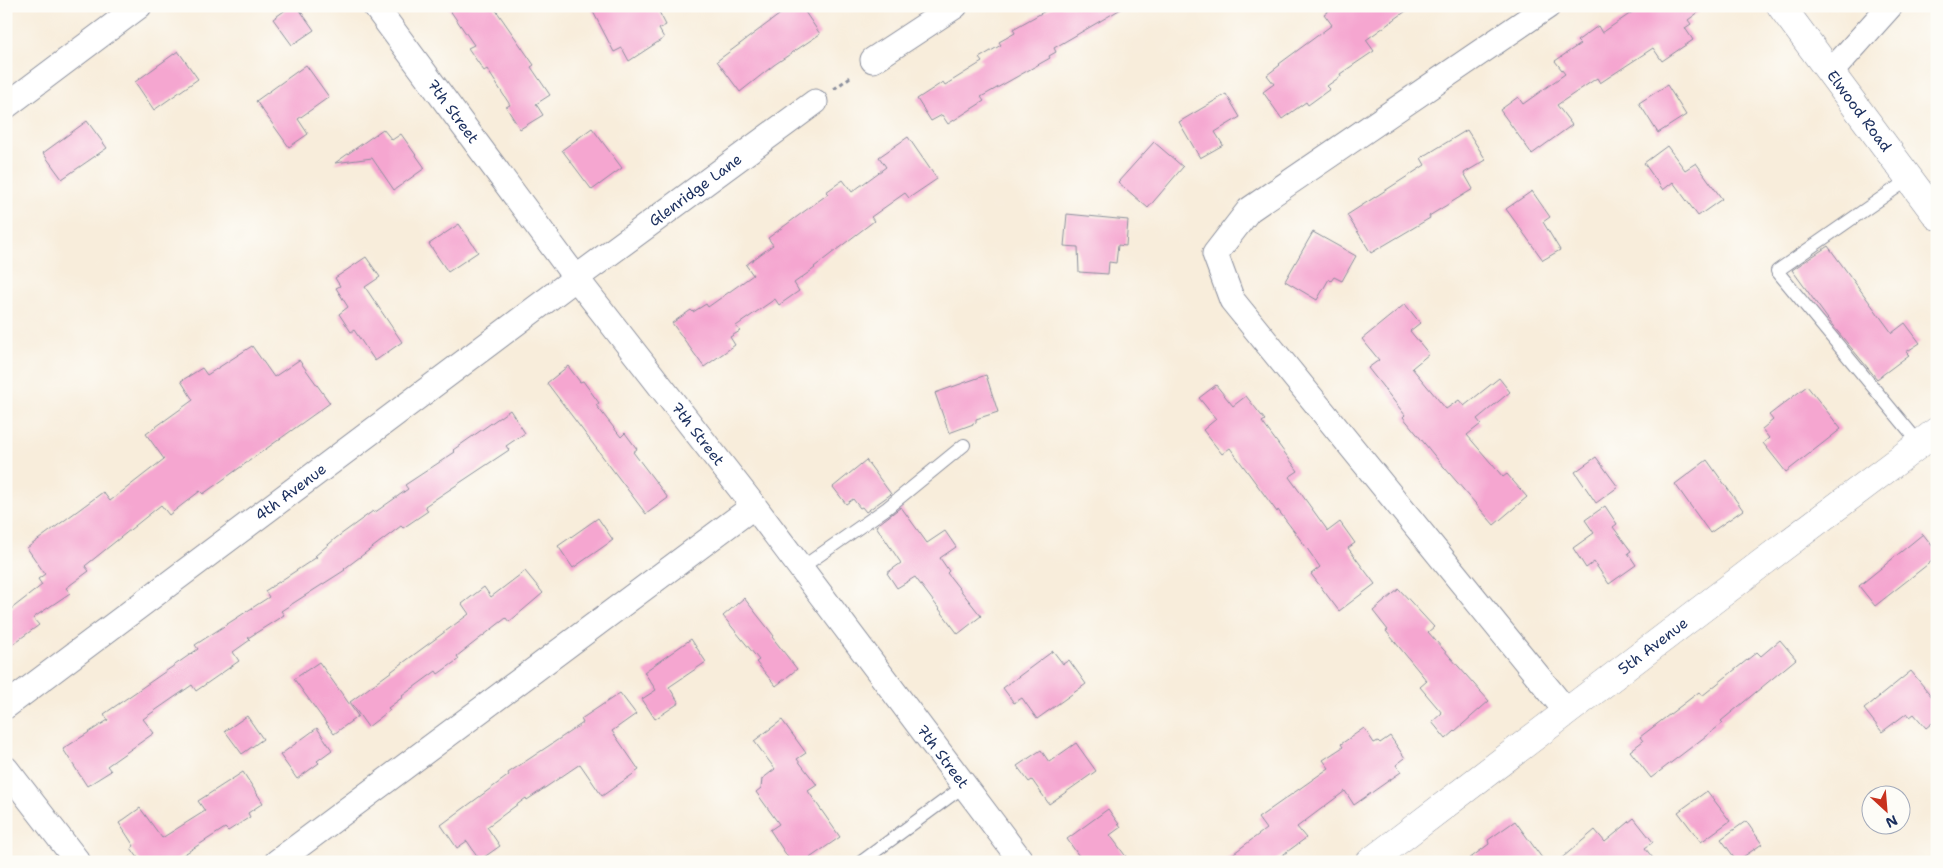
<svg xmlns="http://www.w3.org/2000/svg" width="1943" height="868" font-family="'Shantell Sans',sans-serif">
<rect width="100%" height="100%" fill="#fdfcf7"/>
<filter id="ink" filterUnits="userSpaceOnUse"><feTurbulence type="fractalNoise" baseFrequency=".02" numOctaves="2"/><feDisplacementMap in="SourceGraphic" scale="10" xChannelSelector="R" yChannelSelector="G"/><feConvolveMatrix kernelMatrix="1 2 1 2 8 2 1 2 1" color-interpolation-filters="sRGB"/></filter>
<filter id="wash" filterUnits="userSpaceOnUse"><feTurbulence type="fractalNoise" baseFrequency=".0096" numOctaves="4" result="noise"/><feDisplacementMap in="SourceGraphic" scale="20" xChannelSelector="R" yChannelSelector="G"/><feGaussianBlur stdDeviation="1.12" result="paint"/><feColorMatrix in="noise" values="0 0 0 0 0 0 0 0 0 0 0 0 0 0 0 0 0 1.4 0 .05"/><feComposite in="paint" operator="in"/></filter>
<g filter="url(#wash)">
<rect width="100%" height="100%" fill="#f8eddb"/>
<g id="blocks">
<g fill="#f5a6d0">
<polygon points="291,6 297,6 314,30 292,45 273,19"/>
<polygon points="447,6 493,6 534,65 531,67 550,95 536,104 543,115 520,129 506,107 510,105 487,69 484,71 468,48 474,45"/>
<polygon points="590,6 656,6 666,25 659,29 664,38 629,61 622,48 614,52"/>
<polygon points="791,6 801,6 820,34 774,65 740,92 717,61"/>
<polygon points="1054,6 1126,6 1054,48 1056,52 1049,56 1050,58 981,97 984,101 948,124 942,115 931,121 917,99 943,82 945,85 982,62 979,58 1001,45 999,42 1015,33 1013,29"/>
<polygon points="1336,6 1413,6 1366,40 1374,51 1340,74 1341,76 1327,86 1330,89 1308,105 1306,102 1282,119 1263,92 1274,84 1267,75 1280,65 1279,64 1332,25 1324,14"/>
<polygon points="1641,6 1707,6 1688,20 1691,24 1685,28 1693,40 1662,61 1653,48 1600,83 1597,78 1557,105 1572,125 1532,154 1500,110 1518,97 1523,104 1565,74 1555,61 1580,44 1577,41 1598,26 1602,33"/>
<polygon points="178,51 198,79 154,110 135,82"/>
<polygon points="306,65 329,97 298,119 308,134 289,147 256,101"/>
<polygon points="1667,85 1686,115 1658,133 1639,103"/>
<polygon points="1226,94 1240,117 1215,132 1223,145 1200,158 1179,122"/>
<polygon points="87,121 107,148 62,179 43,153"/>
<polygon points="592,128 622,168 592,190 562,150"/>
<polygon points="383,129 392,140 401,134 425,168 394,190 372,158 335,163"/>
<polygon points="1467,130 1486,160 1464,173 1473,189 1429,216 1430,218 1371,253 1347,215 1425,165 1421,158"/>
<polygon points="908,137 937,179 909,198 905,193 871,217 874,221 814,267 815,268 794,283 799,291 779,305 775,299 736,326 740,331 730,337 735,345 704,367 672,323 691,310 693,312 706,304 708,307 753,275 746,265 773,245 768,238 828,194 826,192 843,180 852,192 886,167 879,157"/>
<polygon points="1154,142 1183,167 1148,208 1118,182"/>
<polygon points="1667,146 1685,170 1696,163 1722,199 1698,216 1673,182 1663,190 1644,163"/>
<polygon points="1532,191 1550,217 1543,222 1560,250 1543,260 1506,209"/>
<polygon points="1067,214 1128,220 1126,246 1118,245 1116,263 1109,262 1108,274 1079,272 1078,247 1064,246"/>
<polygon points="459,224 478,252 448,272 429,244"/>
<polygon points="1313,232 1356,256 1342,281 1334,277 1331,281 1329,279 1317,300 1285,281"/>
<polygon points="1828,246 1892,333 1905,323 1920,343 1906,352 1909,355 1877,379 1833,326 1792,270"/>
<polygon points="366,257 380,277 365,287 402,342 375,361 354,330 351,332 339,314 348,307 336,288 340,286 335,278"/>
<polygon points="1405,304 1420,323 1410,331 1429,354 1412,368 1446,409 1459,400 1464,406 1499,378 1510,392 1477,419 1481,424 1467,435 1503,477 1507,474 1527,497 1494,525 1438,460 1403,417 1405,415 1368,368 1379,360 1362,339"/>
<polygon points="252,346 274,377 299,360 330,403 203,494 200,491 169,515 161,505 85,566 89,571 66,588 70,593 33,618 39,625 6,649 6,613 42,585 38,579 45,574 27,548 103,492 110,501 164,459 146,434 193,400 181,381 202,368 207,375"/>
<polygon points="568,366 580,382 583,381 599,403 596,405 621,437 625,433 637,449 633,452 668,498 646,514 547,383"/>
<polygon points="986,375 998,412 976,419 976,423 949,433 935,393"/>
<polygon points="1216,385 1233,406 1246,396 1265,420 1262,422 1298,471 1289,477 1328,531 1340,522 1355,543 1348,548 1375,584 1339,611 1311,574 1320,567 1306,547 1278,510 1277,512 1230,448 1222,454 1203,430 1216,419 1199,398"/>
<polygon points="1807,386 1841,429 1786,472 1763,443 1769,438 1762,429 1773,420 1769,415"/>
<polygon points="510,410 525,433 506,446 509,450 425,506 428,511 403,528 401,526 344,569 345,570 281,611 284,615 248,638 250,640 233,652 239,661 196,691 192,685 143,719 154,733 107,766 111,771 87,786 63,749 108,720 104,714 198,649 195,645 269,597 265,591 317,557 315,556 336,538 373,511 374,513 408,489 405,485 455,452 453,450"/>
<polygon points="1596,457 1618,487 1596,503 1575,472"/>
<polygon points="866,460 891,494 866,512 862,507 860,508 853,499 846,504 833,487"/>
<polygon points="1707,460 1743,510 1710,533 1675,484"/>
<polygon points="1605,506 1617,524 1613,527 1631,551 1628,553 1636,565 1609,584 1594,562 1586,568 1573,548 1594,533 1585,520"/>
<polygon points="901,507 927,543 945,531 956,547 940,558 949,571 947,573 981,616 958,634 915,577 897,588 887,573 901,563 876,526"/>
<polygon points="598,518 613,540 573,568 558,546"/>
<polygon points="1923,534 1937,552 1937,557 1875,606 1859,586"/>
<polygon points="525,571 543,593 509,622 506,618 457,656 459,659 438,674 436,671 402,696 403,697 388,708 390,710 368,727 350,702 469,614 462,604 484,587 491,597"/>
<polygon points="1399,589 1434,627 1428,632 1489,701 1446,739 1432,722 1442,713 1420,687 1427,681 1386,631 1388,630 1373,611"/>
<polygon points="744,598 774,636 772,637 797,669 776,686 756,662 759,660 723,616"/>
<polygon points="691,639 706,662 669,687 679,703 655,719 642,699 656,690 644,672"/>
<polygon points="1780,640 1796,659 1721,721 1723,723 1651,778 1630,751 1643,741 1640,737 1699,692 1702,696 1757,652 1761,656"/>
<polygon points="1053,651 1063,664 1069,660 1086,684 1037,719 1022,698 1014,703 1003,688"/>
<polygon points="319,662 358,716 334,734 294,679"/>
<polygon points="1911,671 1937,703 1937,719 1926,728 1914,714 1910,717 1907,713 1882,732 1864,709"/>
<polygon points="620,693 636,714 612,731 639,770 602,796 580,764 527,800 526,798 487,827 500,846 480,860 467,841 457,848 441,825 509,775 508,773 583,723 581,719"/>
<polygon points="247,716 263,739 242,754 225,731"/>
<polygon points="782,720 806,753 797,759 817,785 808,791 840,837 804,862 791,862 770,830 779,824 756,792 761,788 762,779 775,769 754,741"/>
<polygon points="317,728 332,750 317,761 319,763 297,779 280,755"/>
<polygon points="1364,728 1374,743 1378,741 1380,743 1390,736 1405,758 1396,765 1401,772 1354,805 1345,791 1297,827 1306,838 1273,862 1222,862 1266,829 1258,818 1329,768 1323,760 1343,747 1341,744"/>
<polygon points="1076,743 1096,771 1049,804 1032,780 1029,782 1017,766 1041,750 1049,762"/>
<polygon points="243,772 263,803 248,813 250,817 228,831 225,828 172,862 141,862 131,848 134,846 119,823 140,808 162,838 205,811 198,801"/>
<polygon points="1707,791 1730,821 1701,842 1678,812"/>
<polygon points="1108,809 1121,827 1110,835 1130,862 1083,862 1067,839"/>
<polygon points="1634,818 1653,842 1645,848 1656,862 1557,862 1595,830 1605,842"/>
<polygon points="1515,821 1545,862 1465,862 1489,844 1488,840"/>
<polygon points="1746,821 1762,844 1737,861 1721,839"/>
</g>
</g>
</g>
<g filter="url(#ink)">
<use href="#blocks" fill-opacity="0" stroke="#8a8e9c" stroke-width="1"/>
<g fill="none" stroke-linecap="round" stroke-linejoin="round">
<defs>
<g id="service">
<polyline points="1909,179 1777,271 1920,444"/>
<polyline points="801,568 887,508 964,445"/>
<polyline points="861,862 964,786"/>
</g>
<g id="minor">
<path id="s1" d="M 375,6 L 576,278 L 754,506 L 1022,862"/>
<polyline points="1548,6 1249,210 1215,254 1232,300 1567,712"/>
<polyline points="873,60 955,6"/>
<polyline points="1830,73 1890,6"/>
<polyline points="6,106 139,6"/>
<path id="s2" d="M 6,706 L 576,278 L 815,102"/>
<polyline points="6,769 78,862"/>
<polyline points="277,862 754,506"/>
</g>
<g id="tertiary">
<path id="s3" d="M 1370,862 L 1762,563 L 1937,431"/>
</g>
<g id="secondary">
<path id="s4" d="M 1781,6 L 1937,216"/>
</g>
</defs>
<use href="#service" stroke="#8a8e9c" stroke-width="14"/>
<use href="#minor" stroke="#8a8e9c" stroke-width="27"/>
<use href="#tertiary" stroke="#8a8e9c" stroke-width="29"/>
<use href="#secondary" stroke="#8a8e9c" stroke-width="29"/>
<polyline stroke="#8a8e9c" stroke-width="3" stroke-dasharray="4 4" stroke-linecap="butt" points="834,89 853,75"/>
<use href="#service" stroke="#fff" stroke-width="12"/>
<use href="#minor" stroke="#fff" stroke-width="25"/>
<use href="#tertiary" stroke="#fff" stroke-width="28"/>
<use href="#secondary" stroke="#fff" stroke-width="28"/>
</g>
</g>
<g text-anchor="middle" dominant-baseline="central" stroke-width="4.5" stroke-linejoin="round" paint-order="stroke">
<g font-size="15" fill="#1b2f5e" stroke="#fdfcf7">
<text stroke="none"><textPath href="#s1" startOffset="131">7th Street</textPath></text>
<text stroke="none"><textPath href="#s4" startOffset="131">Elwood Road</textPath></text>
<text stroke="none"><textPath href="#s2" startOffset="861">Glenridge Lane</textPath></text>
<text stroke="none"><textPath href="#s1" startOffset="536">7th Street</textPath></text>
<text stroke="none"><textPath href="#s2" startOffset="356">4th Avenue</textPath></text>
<text stroke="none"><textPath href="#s3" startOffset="356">5th Avenue</textPath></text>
<text stroke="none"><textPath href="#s1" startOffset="941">7th Street</textPath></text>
</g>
</g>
<rect width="1943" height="868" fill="none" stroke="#fdfcf7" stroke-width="25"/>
<g transform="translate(1886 810) rotate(154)"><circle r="24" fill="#fdfcf7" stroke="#a3aaba"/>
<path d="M0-4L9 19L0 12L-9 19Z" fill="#c8321e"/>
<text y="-8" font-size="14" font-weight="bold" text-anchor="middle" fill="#1b2f5e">N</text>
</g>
</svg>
